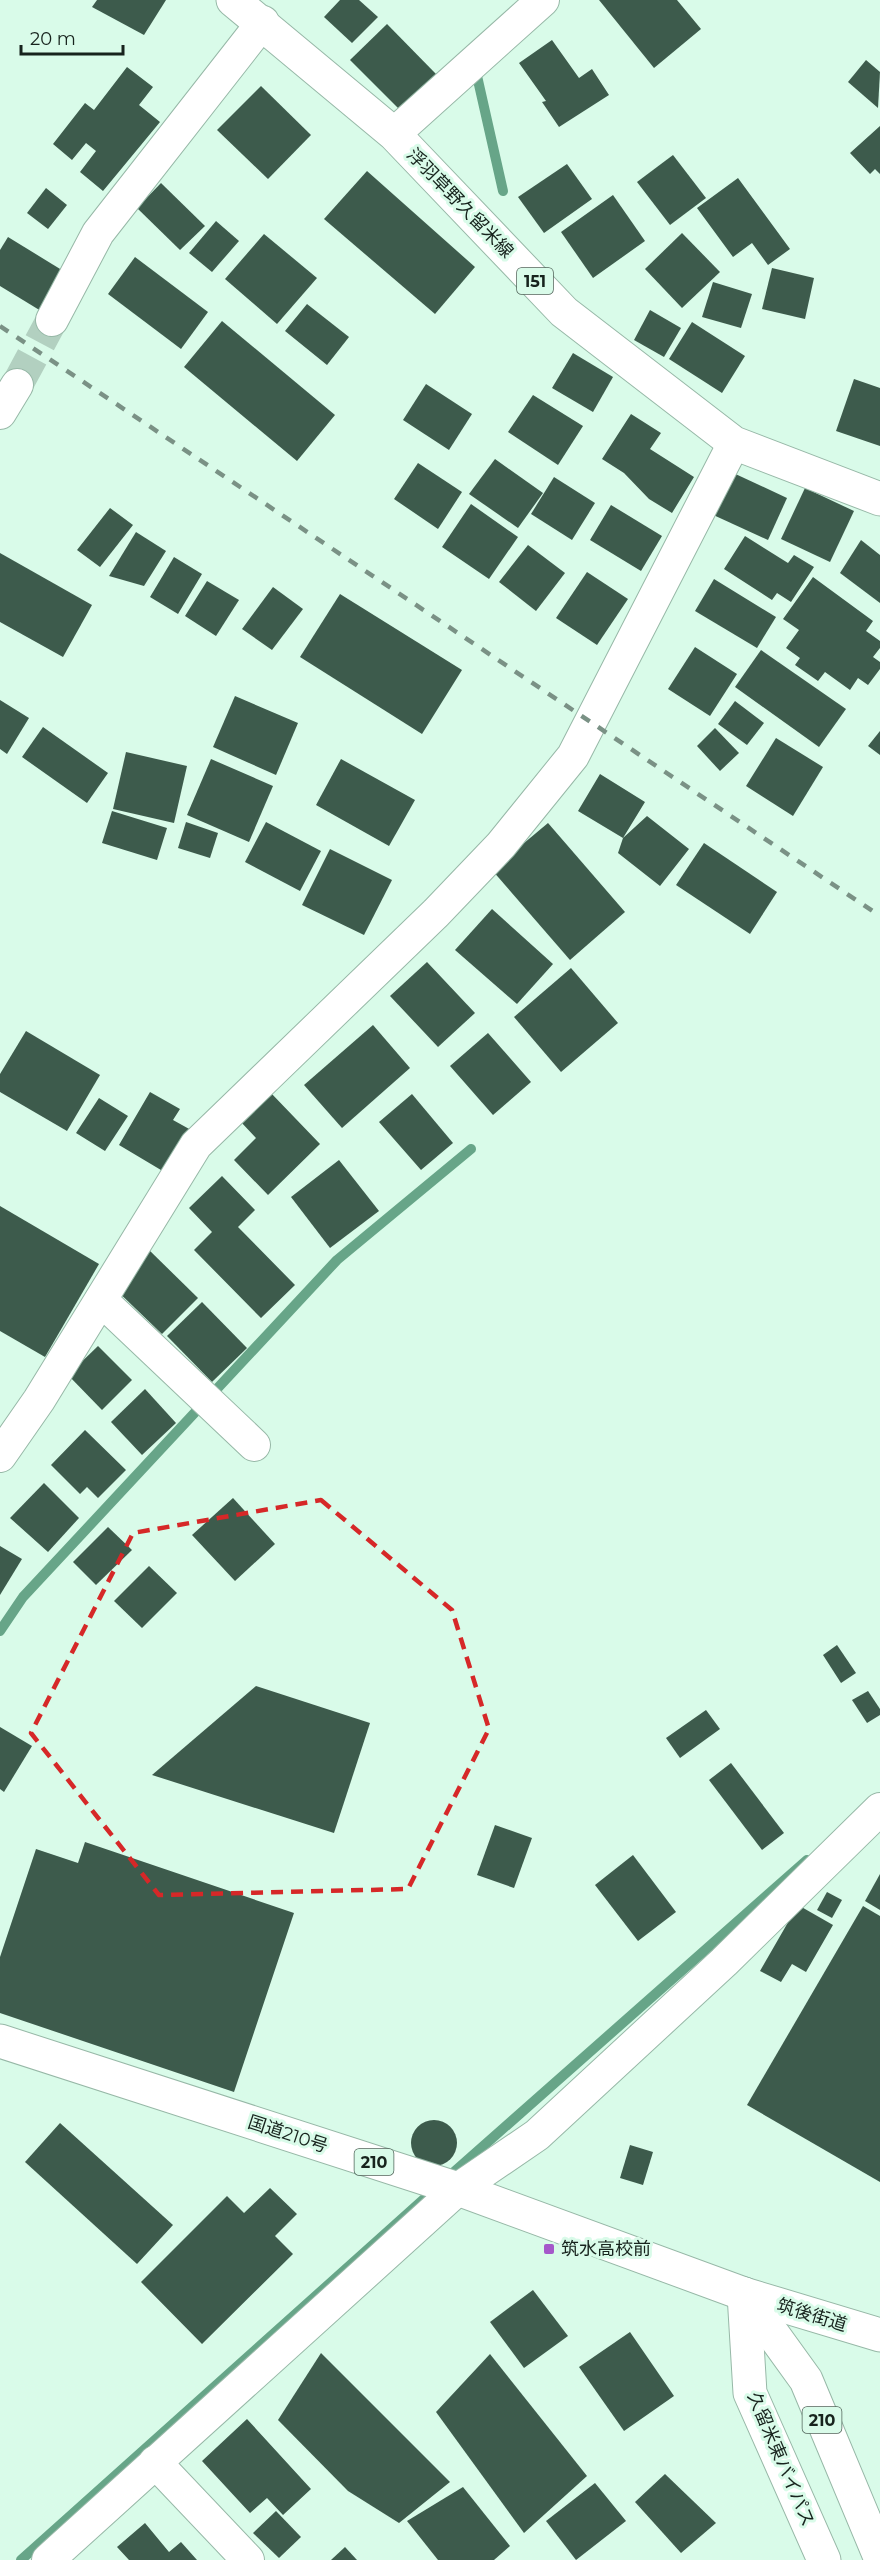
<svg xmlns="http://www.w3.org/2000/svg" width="880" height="2560" font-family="Montserrat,'Noto Sans JP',sans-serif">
<rect width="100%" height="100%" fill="#d9fbe9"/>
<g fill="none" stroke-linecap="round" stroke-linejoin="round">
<g stroke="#67a588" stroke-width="10">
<polyline points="475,67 503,191"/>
<polyline points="0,1631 23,1597 337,1260 471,1149"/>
<polyline points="446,2179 807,1860"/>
<polyline points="21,2560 434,2190"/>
</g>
</g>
<g fill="#3d5b4c">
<polygon points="97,0 166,0 144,35 92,7"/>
<polygon points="340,0 359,0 378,17 352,43 324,17"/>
<polygon points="599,0 677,0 701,29 654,68"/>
<polygon points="387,24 436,74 400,110 350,60"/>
<polygon points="552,40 579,78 592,69 609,95 559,127 542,102 546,101 519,63"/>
<polygon points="866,60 880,72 878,108 848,82"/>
<polygon points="127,67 153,87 139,105 160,122 103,191 80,172 96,151 86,143 72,160 53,144 85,103 94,110"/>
<polygon points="261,86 311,135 268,179 217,130"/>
<polygon points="880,126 880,174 875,169 870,174 850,153"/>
<polygon points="673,155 706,198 670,225 637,182"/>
<polygon points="567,164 592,199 544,233 518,197"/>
<polygon points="367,171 475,267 435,314 324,219"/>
<polygon points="738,178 790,249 768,265 752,243 733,257 697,208"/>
<polygon points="161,183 205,226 180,250 137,208"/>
<polygon points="46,188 67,205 48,229 27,213"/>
<polygon points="613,195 645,241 593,278 561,232"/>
<polygon points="216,221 239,241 212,272 189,253"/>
<polygon points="682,233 720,272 682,308 645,269"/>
<polygon points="264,234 317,278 277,324 225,279"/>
<polygon points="8,237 65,272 41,311 0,286 0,250"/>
<polygon points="135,257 208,312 181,349 108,294"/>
<polygon points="772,268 814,278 805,319 762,309"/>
<polygon points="713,282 752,294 741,328 702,317"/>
<polygon points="307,304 349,337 327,365 285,331"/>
<polygon points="650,310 681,328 664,357 634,340"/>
<polygon points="222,321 335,415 297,461 184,367"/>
<polygon points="692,322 745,356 722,393 669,359"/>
<polygon points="573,353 613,377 593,412 552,388"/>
<polygon points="854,379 880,388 880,446 836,431"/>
<polygon points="426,384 472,414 449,450 403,420"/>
<polygon points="533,395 583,426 558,465 508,432"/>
<polygon points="631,414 661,433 650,449 694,477 672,513 649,499 624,473 602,459"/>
<polygon points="495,459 543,493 518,528 469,494"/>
<polygon points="418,463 462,492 438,529 394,499"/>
<polygon points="729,471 787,498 768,540 709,513"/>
<polygon points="554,477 595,503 572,540 531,514"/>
<polygon points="805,488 854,511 830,562 781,539"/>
<polygon points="471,504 518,537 489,579 442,547"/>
<polygon points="611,505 662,536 641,571 590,540"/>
<polygon points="110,508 133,525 100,567 77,550"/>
<polygon points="136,532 166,551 144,586 109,576"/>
<polygon points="745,536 788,563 794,555 814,567 791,602 777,593 772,600 724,569"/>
<polygon points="861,540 880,555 880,603 840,573"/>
<polygon points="528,545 565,573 536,611 499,582"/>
<polygon points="0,553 92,605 63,657 0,622"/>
<polygon points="174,557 202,574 178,614 150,597"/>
<polygon points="587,572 628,599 597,645 556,618"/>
<polygon points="813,577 873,621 866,631 880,641 880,648 873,657 880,662 880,669 868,685 858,678 850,690 825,672 818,681 795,665 800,658 786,648 799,630 783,619"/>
<polygon points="714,579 776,617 757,648 695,611"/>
<polygon points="207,581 239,600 216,636 185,616"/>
<polygon points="273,587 303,609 272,650 242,629"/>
<polygon points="340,594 462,670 422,734 300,657"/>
<polygon points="695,647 737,674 710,716 668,689"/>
<polygon points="761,650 846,709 819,747 735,687"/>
<polygon points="235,696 298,723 276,775 213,747"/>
<polygon points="0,700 29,718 7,754 0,749"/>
<polygon points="735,701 764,723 747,745 718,724"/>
<polygon points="43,727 108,773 87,803 22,757"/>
<polygon points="715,728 739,753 720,771 697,746"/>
<polygon points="880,731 880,755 868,746"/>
<polygon points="776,738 823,767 793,816 746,786"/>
<polygon points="126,752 187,766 174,823 113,809"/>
<polygon points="211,759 273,786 249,842 187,815"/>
<polygon points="341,759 415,800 389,846 316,805"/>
<polygon points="600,774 645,802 623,838 647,816 689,849 660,886 618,853 623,838 578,811"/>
<polygon points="112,811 167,828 157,860 102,843"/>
<polygon points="186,822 218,833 210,858 178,848"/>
<polygon points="266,822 321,851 300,891 245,862"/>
<polygon points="548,823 625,912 570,960 492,870"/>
<polygon points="704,843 777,892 750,934 676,885"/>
<polygon points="330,849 392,880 364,935 302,905"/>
<polygon points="492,909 553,964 517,1004 455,950"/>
<polygon points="427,962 475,1013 438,1047 390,996"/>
<polygon points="571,968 618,1023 561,1072 514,1017"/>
<polygon points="373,1025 410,1068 342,1128 304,1085"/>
<polygon points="26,1031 100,1075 67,1131 0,1092 0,1074"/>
<polygon points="488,1033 531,1082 493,1115 450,1066"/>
<polygon points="150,1092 180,1109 173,1120 191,1130 166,1173 119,1145"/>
<polygon points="270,1092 320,1144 268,1195 234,1160 256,1138 240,1121"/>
<polygon points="412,1094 453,1143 421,1170 379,1122"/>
<polygon points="99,1098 128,1116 105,1151 76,1133"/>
<polygon points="339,1160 379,1211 330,1248 291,1197"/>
<polygon points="222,1176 255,1210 238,1227 295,1285 261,1318 194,1250 212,1232 189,1208"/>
<polygon points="0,1206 99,1264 45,1357 0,1331"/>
<polygon points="146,1247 198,1298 162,1334 110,1284"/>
<polygon points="202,1302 247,1348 212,1382 167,1336"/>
<polygon points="98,1346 132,1380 102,1410 68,1375"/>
<polygon points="145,1389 176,1423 142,1455 111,1422"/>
<polygon points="85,1430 126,1470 98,1498 87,1487 80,1494 51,1465"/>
<polygon points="44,1483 79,1518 48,1552 10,1518"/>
<polygon points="233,1498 275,1544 235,1581 192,1535"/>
<polygon points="108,1527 132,1550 96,1585 73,1562"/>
<polygon points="0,1546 22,1559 0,1595"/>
<polygon points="149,1566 177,1593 142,1628 114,1601"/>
<polygon points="837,1645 856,1673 841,1683 823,1655"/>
<polygon points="256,1686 370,1723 334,1833 152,1775"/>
<polygon points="868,1691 880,1709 880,1715 867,1723 852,1700"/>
<polygon points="706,1710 720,1729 680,1758 666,1738"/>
<polygon points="0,1727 32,1746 4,1792 0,1789"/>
<polygon points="731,1763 784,1833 762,1850 709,1780"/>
<polygon points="495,1825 532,1838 514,1888 477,1875"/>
<polygon points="85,1842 294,1913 234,2092 0,2013 0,1957 36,1849 78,1863"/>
<polygon points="633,1855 676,1912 638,1941 595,1885"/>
<polygon points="880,1874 880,1910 865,1901"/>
<polygon points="827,1892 842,1900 832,1918 817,1910"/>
<polygon points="798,1905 833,1925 806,1972 792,1964 781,1982 760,1971"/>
<polygon points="863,1906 880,1916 880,2182 747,2105"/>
<circle cx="434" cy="2143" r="23"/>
<polygon points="60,2123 173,2225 137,2264 25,2162"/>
<polygon points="630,2145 653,2152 643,2185 620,2178"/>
<polygon points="270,2188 297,2214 275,2236 293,2254 202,2344 141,2282 227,2196 244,2213"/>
<polygon points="533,2290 568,2336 524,2368 490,2322"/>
<polygon points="630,2332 674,2396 624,2431 579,2367"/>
<polygon points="321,2353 450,2482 399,2523 348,2491 278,2420"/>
<polygon points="490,2354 587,2476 524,2533 436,2412"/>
<polygon points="247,2419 311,2489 283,2515 267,2498 250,2513 202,2461"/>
<polygon points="665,2474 716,2523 681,2553 635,2502"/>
<polygon points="595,2483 626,2521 576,2560 546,2521"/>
<polygon points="463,2487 510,2546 494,2560 438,2560 407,2521"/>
<polygon points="276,2511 301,2537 279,2558 253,2533"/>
<polygon points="145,2523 169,2552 181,2542 197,2560 129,2560 117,2547"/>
<polygon points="345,2547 357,2560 331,2560"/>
</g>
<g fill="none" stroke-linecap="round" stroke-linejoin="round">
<polyline stroke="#b2d0c0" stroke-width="32" stroke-dasharray="32 16" stroke-linecap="butt" points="17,385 52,320"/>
<defs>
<g id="minor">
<polyline points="394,134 543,0"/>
<polyline points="52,320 98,233 263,22"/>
<polyline points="0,413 17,385"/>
<polyline points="101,1300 254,1445"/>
<polyline points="0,1456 39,1400 196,1145 436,913 501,845 573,756 734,443"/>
<polyline points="155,2462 248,2560"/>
<polyline points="48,2560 458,2189 537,2135 724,1962 880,1809"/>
</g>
<polyline id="tertiary" points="744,2294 880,2335"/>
<polyline id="primary" points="233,0 394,134 564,312 734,443 880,499"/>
<g id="trunk">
<polyline points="0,2041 458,2189 744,2294"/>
<polyline points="744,2294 806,2380 880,2557"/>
<polyline points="744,2294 750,2393 824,2560"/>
</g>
</defs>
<use href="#minor" stroke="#97b8a7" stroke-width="34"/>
<use href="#tertiary" stroke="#97b8a7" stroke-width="35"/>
<use href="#primary" stroke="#97b8a7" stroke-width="35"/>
<use href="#trunk" stroke="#97b8a7" stroke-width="35"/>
<use href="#minor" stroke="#fff" stroke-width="32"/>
<use href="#tertiary" stroke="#fff" stroke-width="33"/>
<use href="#primary" stroke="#fff" stroke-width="33"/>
<use href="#trunk" stroke="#fff" stroke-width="33"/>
<polyline stroke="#7a9185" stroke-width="4.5" stroke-dasharray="10 10" stroke-linecap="butt" points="0,326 880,916"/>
</g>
<path fill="none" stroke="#d62828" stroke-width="4.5" stroke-dasharray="12 8" stroke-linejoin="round" d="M 321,1500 L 452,1610 L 489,1729 L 408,1889 L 159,1895 L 31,1733 L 133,1533 Z"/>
<rect fill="#a558ca" stroke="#d9fbe9" stroke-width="2" x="543" y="2243" width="12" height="12" rx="3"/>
<g text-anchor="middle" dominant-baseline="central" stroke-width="6" stroke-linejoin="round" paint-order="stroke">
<g fill="#d9fbe9" stroke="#51645a" stroke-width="1.5">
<rect x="517" y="268" width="36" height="26" rx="4.5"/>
<rect x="354.5" y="2149" width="39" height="26" rx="4.5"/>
<rect x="802.5" y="2407" width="39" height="26" rx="4.5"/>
</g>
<g font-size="16" font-weight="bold" fill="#17231d">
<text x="535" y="281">151</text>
<text x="374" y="2162">210</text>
<text x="822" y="2420">210</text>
</g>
<g font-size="18" fill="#17231d" stroke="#d9fbe9">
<text transform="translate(460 203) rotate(46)">浮羽草野久留米線</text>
<text transform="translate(288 2134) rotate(18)">国道210号</text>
<text transform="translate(812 2315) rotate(17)">筑後街道</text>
<text transform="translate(781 2459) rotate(67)">久留米東バイパス</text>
</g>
<g font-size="18" fill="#17231d" stroke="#d9fbe9" text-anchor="start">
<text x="561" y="2249">筑水高校前</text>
</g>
</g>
<path d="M21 45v9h102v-9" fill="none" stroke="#17231d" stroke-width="3"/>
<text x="30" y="45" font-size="18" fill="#17231d" stroke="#d9fbe9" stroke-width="4.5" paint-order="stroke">20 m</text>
</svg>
